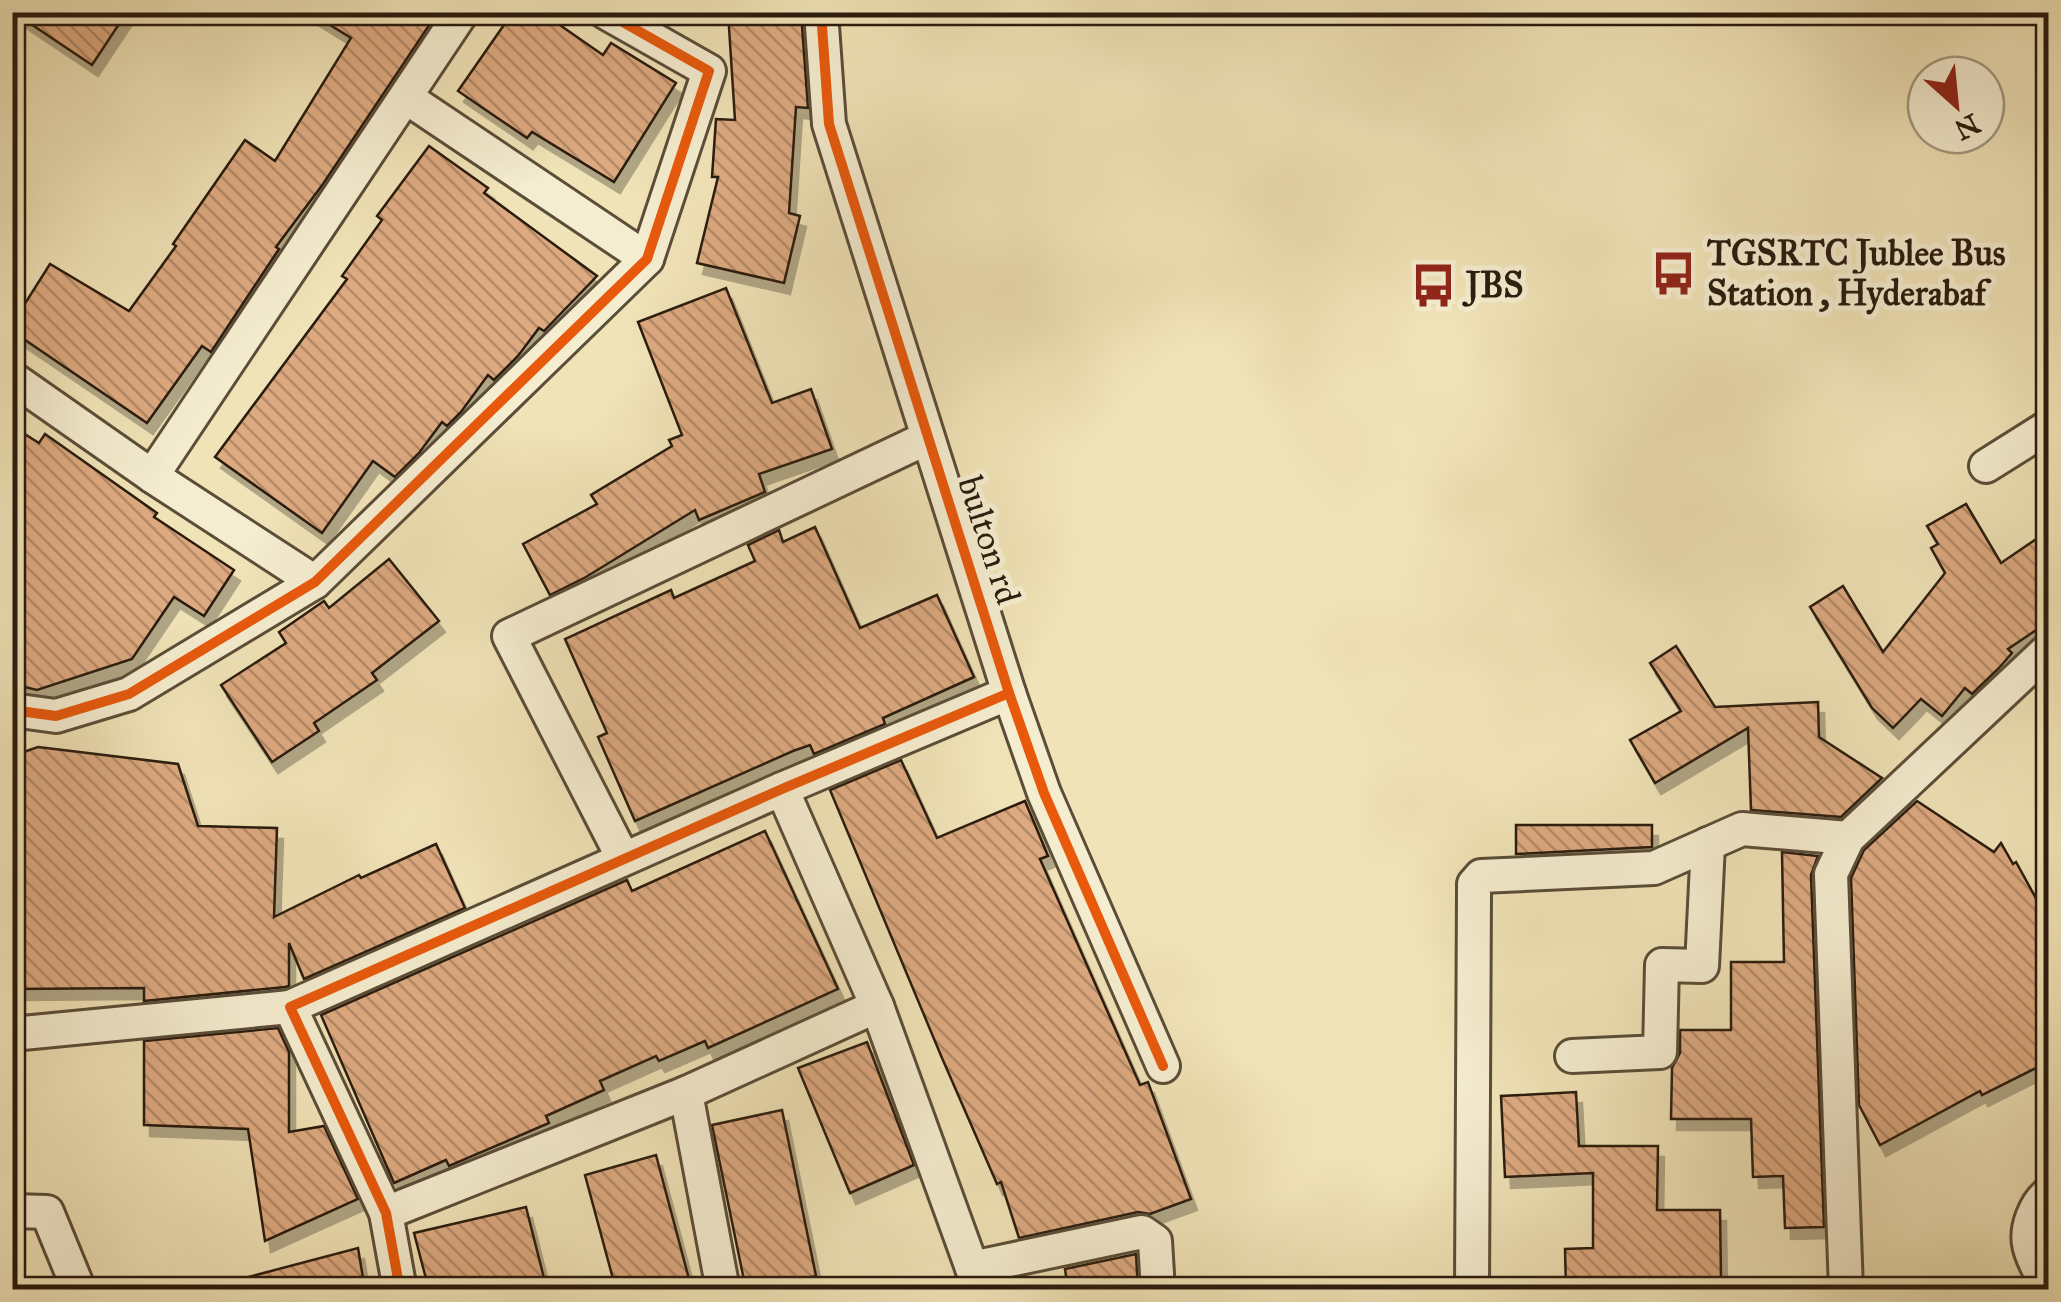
<svg xmlns="http://www.w3.org/2000/svg" width="2061" height="1302" font-family="'IM FELL Great Primer',serif">
<defs>
<pattern id="building-back-hatch" width="6" height="6" patternUnits="userSpaceOnUse" patternTransform="scale(2.5)"><rect width="6" height="6" fill="#dda980"/><path d="M-1 5l2 2M0 0l6 6M5-1l2 2" fill="none" stroke="#b38967"/></pattern>
<filter id="shadow"><feDropShadow dx="6" dy="11" stdDeviation="0" flood-color="#0004"/></filter>
</defs>
<rect width="100%" height="100%" fill="#f0e3b7"/>
<filter id="stains"><feTurbulence type="fractalNoise" baseFrequency=".002" numOctaves="4"/><feColorMatrix values="0 0 0 0 .2 0 0 0 0 .09 0 0 0 0 .02 0 0 0 .5 -.17"/></filter>
<radialGradient id="worn" r=".72"><stop offset=".6" stop-color="#630" stop-opacity="0"/><stop offset="1" stop-color="#630" stop-opacity=".3"/></radialGradient>
<g fill="url(#building-back-hatch)" stroke="#291b0e" stroke-width="2.5" filter="url(#shadow)">
<polygon points="13,12 127,12 92,65"/>
<polygon points="309,12 438,12 323,184 276,247 279,249 211,352 202,346 147,423 12,331 12,324 50,264 129,311 176,246 173,244 245,140 275,161 351,38"/>
<polygon points="513,12 541,12 603,55 611,43 676,83 614,182 532,132 527,138 458,91"/>
<polygon points="728,12 801,12 808,108 796,107 789,213 800,216 784,283 697,263 718,177 712,177 716,119 735,120"/>
<polygon points="429,146 488,188 484,193 597,276 544,331 539,328 518,356 494,380 488,375 461,412 447,426 442,422 419,453 395,477 373,461 322,533 215,457 347,279 342,276 382,220 377,216"/>
<polygon points="726,288 772,403 811,389 832,449 759,474 765,492 699,520 695,510 586,577 550,595 523,544 597,504 591,495 672,446 669,440 682,435 638,322"/>
<polygon points="12,426 39,443 45,434 157,513 154,517 234,570 204,616 174,597 132,659 37,690 12,684"/>
<polygon points="1966,504 2001,563 2048,531 2048,622 2008,649 2012,653 1999,668 1972,694 1965,688 1942,716 1921,699 1893,728 1872,708 1810,607 1843,586 1883,652 1945,573 1931,548 1938,544 1927,526"/>
<polygon points="815,527 860,628 937,595 974,677 883,718 885,724 814,754 810,745 793,751 635,821 598,737 607,733 565,639 671,590 674,598 755,561 748,545 779,530 783,542"/>
<polygon points="389,559 439,621 372,673 377,680 314,723 319,731 272,762 221,685 286,643 279,632 324,601 329,608"/>
<polygon points="1676,646 1715,707 1818,702 1819,737 1882,778 1841,817 1751,810 1748,728 1655,783 1630,740 1681,711 1650,663"/>
<polygon points="38,747 178,764 198,826 277,828 274,917 359,875 361,878 436,844 465,908 304,979 289,943 289,986 285,987 144,1001 144,988 12,989 12,756"/>
<polygon points="901,760 937,838 1025,801 1048,856 1040,859 1140,1085 1148,1082 1191,1199 1150,1214 1138,1212 1019,1238 1001,1182 997,1184 942,1058 830,790"/>
<polygon points="1917,801 1994,852 2001,843 2013,864 2016,862 2038,902 2048,896 2048,1062 1982,1095 1980,1091 1880,1145 1859,1105 1851,878 1864,850"/>
<polygon points="1516,825 1652,825 1652,847 1516,854"/>
<polygon points="765,831 838,989 708,1048 705,1041 659,1061 656,1056 600,1081 604,1090 546,1116 549,1123 449,1166 446,1160 394,1183 321,1015 627,880 632,891"/>
<polygon points="1782,852 1818,856 1811,875 1824,1227 1785,1228 1783,1176 1753,1177 1751,1119 1671,1119 1672,1068 1680,1053 1680,1030 1731,1030 1731,962 1784,962"/>
<polygon points="278,1028 289,1052 289,1132 324,1126 358,1199 265,1241 248,1129 144,1125 144,1041"/>
<polygon points="867,1042 914,1165 850,1193 798,1068"/>
<polygon points="1576,1092 1579,1146 1658,1146 1657,1210 1720,1210 1721,1277 1675,1278 1675,1290 1566,1290 1565,1249 1593,1248 1593,1173 1505,1177 1501,1096"/>
<polygon points="782,1110 816,1276 746,1290 712,1125"/>
<polygon points="656,1155 689,1279 650,1290 616,1290 585,1175"/>
<polygon points="526,1207 547,1290 429,1290 414,1233"/>
<polygon points="358,1248 365,1290 238,1290 237,1280"/>
<polygon points="1136,1254 1138,1290 1068,1290 1065,1269"/>
</g>
<g fill="none" stroke-linecap="round" stroke-linejoin="round">
<defs>
<g id="street">
<polyline points="821,12 829,124 1009,693 1044,793 1163,1066"/>
<polyline points="407,98 647,259"/>
<polyline points="12,378 152,476 315,582"/>
<polyline points="1986,466 2048,427"/>
<polyline points="152,476 462,12"/>
<polyline points="12,710 56,716 129,694 315,582 647,259 709,71 605,12"/>
<polyline points="782,789 877,1006 980,1290"/>
<polyline points="623,858 509,636 927,438"/>
<polyline points="12,1034 290,1007"/>
<polyline points="1572,1056 1660,1052 1662,965 1702,966 1708,844"/>
<polyline points="686,1093 723,1290"/>
<path d="M 2048,1194 C 2035,1204 2026,1228 2029,1244 C 2031,1259 2043,1275 2048,1289"/>
<polyline points="12,1211 47,1212 79,1290"/>
<polyline points="386,1213 686,1093 877,1006"/>
<polyline points="972,1268 1142,1232 1155,1241 1158,1290"/>
<polyline points="400,1290 386,1213 290,1007 782,789 1009,693"/>
<polyline points="1472,1290 1474,892 1474,884 1481,876 1654,868 1742,829 1848,838"/>
<polyline points="1846,1290 1831,874 1848,838 2048,650"/>
</g>
</defs>
<use href="#street" stroke="#5b4d38" stroke-width="38"/>
<use href="#street" stroke="#f5edd0" stroke-width="32"/>
<defs>
<g id="cycleway">
<polyline points="821,12 829,124 1009,693 1044,793 1163,1066"/>
<polyline points="12,710 56,716 129,694 315,582 647,259 709,71 605,12"/>
<polyline points="400,1290 386,1213 290,1007 782,789 1009,693"/>
</g>
</defs>
<use href="#cycleway" stroke="#f5edd0" stroke-width="16"/>
<use href="#cycleway" stroke="#e8590c" stroke-width="10"/>
</g>
<defs>
<symbol id="bus-bare" viewBox="-9 -9 18 18"><path d="M-5-6H5V4H4V6H2V4H-2V6H-4V4H-5ZM-3.5-4V0h7V-4ZM-3.5 1.2v1.5H-2V1.2ZM2 1.2v1.5H3.5V1.2Z" fill="#8f2418" stroke="#f5edd0" stroke-width="2.5" paint-order="stroke"/></symbol>
</defs>
<g fill-rule="evenodd">
<use href="#bus-bare" x="1642" y="242" width="63" height="63"/>
<use href="#bus-bare" x="1402" y="254" width="63" height="63"/>
</g>
<g text-anchor="middle" dominant-baseline="central" stroke-width="10" stroke-linejoin="round" paint-order="stroke">
<g font-size="35" font-weight="bold" fill="#291b0e" stroke="#f5edd0" text-anchor="start">
<text x="1707" y="253">TGSRTC Jublee Bus<tspan x="1707" dy="40">Station , Hyderabaf</tspan></text>
<text x="1466" y="285">JBS</text>
</g>
<g font-size="35" fill="#291b0e" stroke="#f5edd0">
<text transform="translate(989 540) rotate(72)">bulton rd</text>
</g>
</g>
<rect width="2061" height="1302" fill="none" stroke="#f0e3b7" stroke-width="50"/>
<rect x="15" y="15" width="2031" height="1272" fill="none" stroke="#291b0e" stroke-width="5"/>
<rect x="25" y="25" width="2011" height="1252" fill="none" stroke="#291b0e" stroke-width="2.5"/>
<g transform="translate(1956 105) rotate(153)"><circle r="48" fill="#f5edd0" stroke="#a39982" stroke-width="2.5"/>
<path d="M0-8L18 38L0 25L-18 38Z" fill="#8f2418"/>
<text y="-15" font-size="28" font-weight="bold" text-anchor="middle" fill="#291b0e">N</text>
</g>
<rect width="100%" height="100%" filter="url(#stains)"/>
<rect width="100%" height="100%" fill="url(#worn)"/>
</svg>
